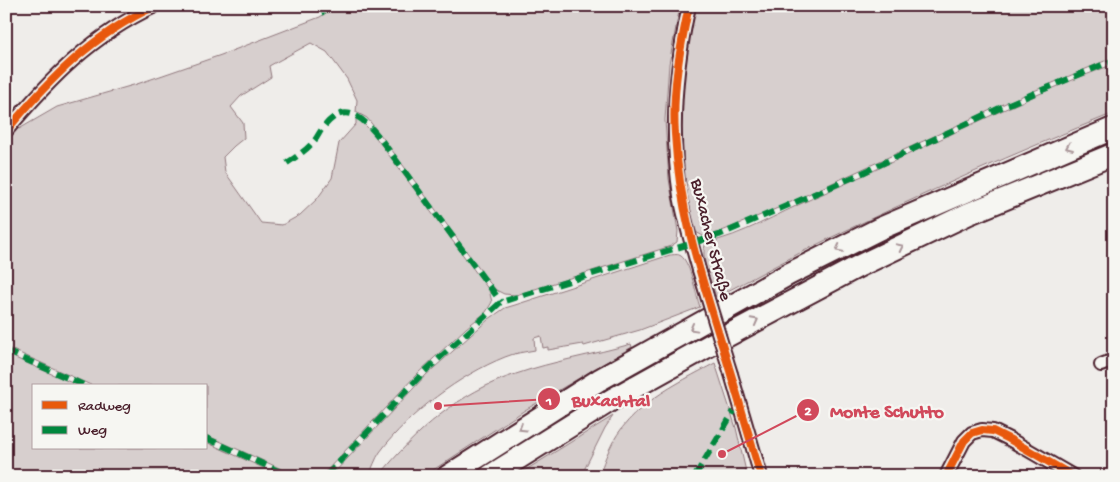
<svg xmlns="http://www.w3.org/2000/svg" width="1120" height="482" font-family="'Gochi Hand',sans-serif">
<rect width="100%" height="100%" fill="#efedea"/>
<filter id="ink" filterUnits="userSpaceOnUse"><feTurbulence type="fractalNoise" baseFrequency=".02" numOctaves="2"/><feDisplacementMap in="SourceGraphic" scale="10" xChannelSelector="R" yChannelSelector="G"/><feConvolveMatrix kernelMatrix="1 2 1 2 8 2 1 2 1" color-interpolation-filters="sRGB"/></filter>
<g filter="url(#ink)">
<g fill="#d7cfce" stroke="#90777c">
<polygon points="336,6 680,6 669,64 665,120 669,179 678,231 677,242 671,246 516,295 504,294 496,290 489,282 383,138 367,118 356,112 357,100 347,79 327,52 311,43 269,66 271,77 241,96 231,107 243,123 244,138 234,146 223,157 225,172 261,223 282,225 300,215 317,199 332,178 339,143 356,124 356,118 363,123 371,131 489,290 492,302 486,312 466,328 417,374 328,469 319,476 297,476 206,435 206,386 93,386 6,347 6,135 14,125 19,129 57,107 137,84 221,55 320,17"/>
<path d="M 695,6 L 1114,6 L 1114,57 L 1008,102 L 778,208 L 717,233 L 703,236 L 694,231 C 681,184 678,134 681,86 C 683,59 689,32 695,6 Z"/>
<path d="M 1114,64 L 1114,113 C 1017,152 922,194 828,239 C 790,257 754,278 716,297 C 712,283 699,256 706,243 C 743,235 777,214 811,199 C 912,155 1010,102 1114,64 Z"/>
<path d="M 670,255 C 671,255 678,254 679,255 C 690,258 696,296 700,307 L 640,330 L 584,346 L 583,344 L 548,350 L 548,347 L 543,348 L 541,336 L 534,338 L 535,350 C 525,352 514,353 505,357 C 460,375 409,413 380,452 C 375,459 373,468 368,476 L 331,476 L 426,375 L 489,319 L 505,308 L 515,305 Z"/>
<path d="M 631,344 L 632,347 L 525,410 L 424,476 L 379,476 C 416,431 459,392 516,374 C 553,361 593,355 631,344 Z"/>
<polygon points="6,354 79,386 34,386 34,448 206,448 206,442 281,476 6,476"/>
<path d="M 715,363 L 736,428 L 747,476 L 599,476 C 602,467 605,458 609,450 C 628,406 676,384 715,363 Z"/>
<polygon points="613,416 605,428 581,476 516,476"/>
</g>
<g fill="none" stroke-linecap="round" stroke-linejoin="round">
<defs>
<g id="street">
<path d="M 689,6 C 675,69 670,132 680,196 C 685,221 692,246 699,270"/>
<path d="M 6,131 C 50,79 92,35 155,6"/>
<polyline points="1101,365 1114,360"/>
<polyline points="731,374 761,476"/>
<polyline points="946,476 964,441 972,433 982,430 993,431 1009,439 1073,476"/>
</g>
<g id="highway">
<polyline points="448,476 599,380 789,274 879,229 1114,128"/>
<polyline points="490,476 613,399 712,344 859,266 968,214 1114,154"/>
</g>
</defs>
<use href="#street" stroke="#4a1f2b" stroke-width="16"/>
<use href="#highway" stroke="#4a1f2b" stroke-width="25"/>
<use href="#street" stroke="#f6f6f2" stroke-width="12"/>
<use href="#highway" stroke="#f6f6f2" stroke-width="21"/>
<defs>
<polyline id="street-bridge" points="699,270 731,374"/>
</defs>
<use href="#street-bridge" stroke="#4a1f2b" stroke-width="16" stroke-linecap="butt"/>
<use href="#street-bridge" stroke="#f6f6f2" stroke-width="12"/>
<g stroke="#00873e" stroke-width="6" stroke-dasharray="12 6" stroke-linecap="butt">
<polyline points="321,13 331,6"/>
<path d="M 287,163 C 296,157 307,150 314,141 C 318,137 319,132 323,128 C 344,100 362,117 379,137 L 501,302"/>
<polyline points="6,351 86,386"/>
<polyline points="206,438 289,476"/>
<polyline points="326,476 423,373 501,302 719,235 856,176 1004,106 1114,60"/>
<polyline points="695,476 734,411"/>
</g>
<defs>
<g id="cycleway">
<path d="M 689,6 C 680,48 672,91 675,134 C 679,210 701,276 723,348 C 736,390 748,433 761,476"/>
<path d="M 6,131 C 50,79 92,35 155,6"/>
<polyline points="946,476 964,441 972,433 982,430 993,431 1009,439 1073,476"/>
</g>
</defs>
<use href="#cycleway" stroke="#f6f6f2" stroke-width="11"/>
<use href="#cycleway" stroke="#e8590c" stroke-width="8"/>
</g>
<defs><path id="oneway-chevron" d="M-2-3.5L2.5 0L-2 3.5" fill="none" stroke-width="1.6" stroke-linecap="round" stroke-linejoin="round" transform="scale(1.25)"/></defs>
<g stroke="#a99598">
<use href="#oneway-chevron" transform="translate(1069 147) rotate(157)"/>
<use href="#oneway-chevron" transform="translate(900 247) rotate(-26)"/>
<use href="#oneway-chevron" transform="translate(839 249) rotate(153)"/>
<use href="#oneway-chevron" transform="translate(755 321) rotate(-28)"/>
<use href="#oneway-chevron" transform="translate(693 328) rotate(151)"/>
<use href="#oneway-chevron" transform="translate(522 428) rotate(148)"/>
</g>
</g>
<g text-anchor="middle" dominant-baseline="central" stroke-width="4.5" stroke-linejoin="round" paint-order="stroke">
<g font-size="18" fill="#4a1f2b" stroke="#f6f6f2">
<text transform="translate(710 240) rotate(76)">Buxacher Straße</text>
</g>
</g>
<path fill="none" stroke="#d1495b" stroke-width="2" d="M438 406L549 399M722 454L808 410"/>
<g fill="#d1495b" stroke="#f6f6f2" stroke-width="2">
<circle cx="438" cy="406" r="5"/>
<circle cx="722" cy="454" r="5"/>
<circle cx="549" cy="399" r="12"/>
<circle cx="808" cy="410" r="12"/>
</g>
<g font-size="15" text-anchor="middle" font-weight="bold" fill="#fff">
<text x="549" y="405">1</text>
<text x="808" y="415">2</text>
</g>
<g font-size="19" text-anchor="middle" font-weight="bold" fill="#d1495b" stroke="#f6f6f2" stroke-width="4.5" stroke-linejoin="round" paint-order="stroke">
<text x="611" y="406">Buxachtal</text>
<text x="887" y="417">Monte Schutto</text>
</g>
<rect width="1120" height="482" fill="none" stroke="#f6f6f2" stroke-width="25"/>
<rect x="12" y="12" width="1095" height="457" fill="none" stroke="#4a1f2b" stroke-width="2" filter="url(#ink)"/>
<rect x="32" y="384" width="175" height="65" fill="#f6f6f2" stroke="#b1a0a2"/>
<rect x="42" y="401" width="25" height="8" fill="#e8590c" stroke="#b1a0a2"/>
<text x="78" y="410" font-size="15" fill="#4a1f2b">Radweg</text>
<rect x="42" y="426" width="25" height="8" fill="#00873e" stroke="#b1a0a2"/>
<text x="78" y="434" font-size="15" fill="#4a1f2b">Weg</text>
</svg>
